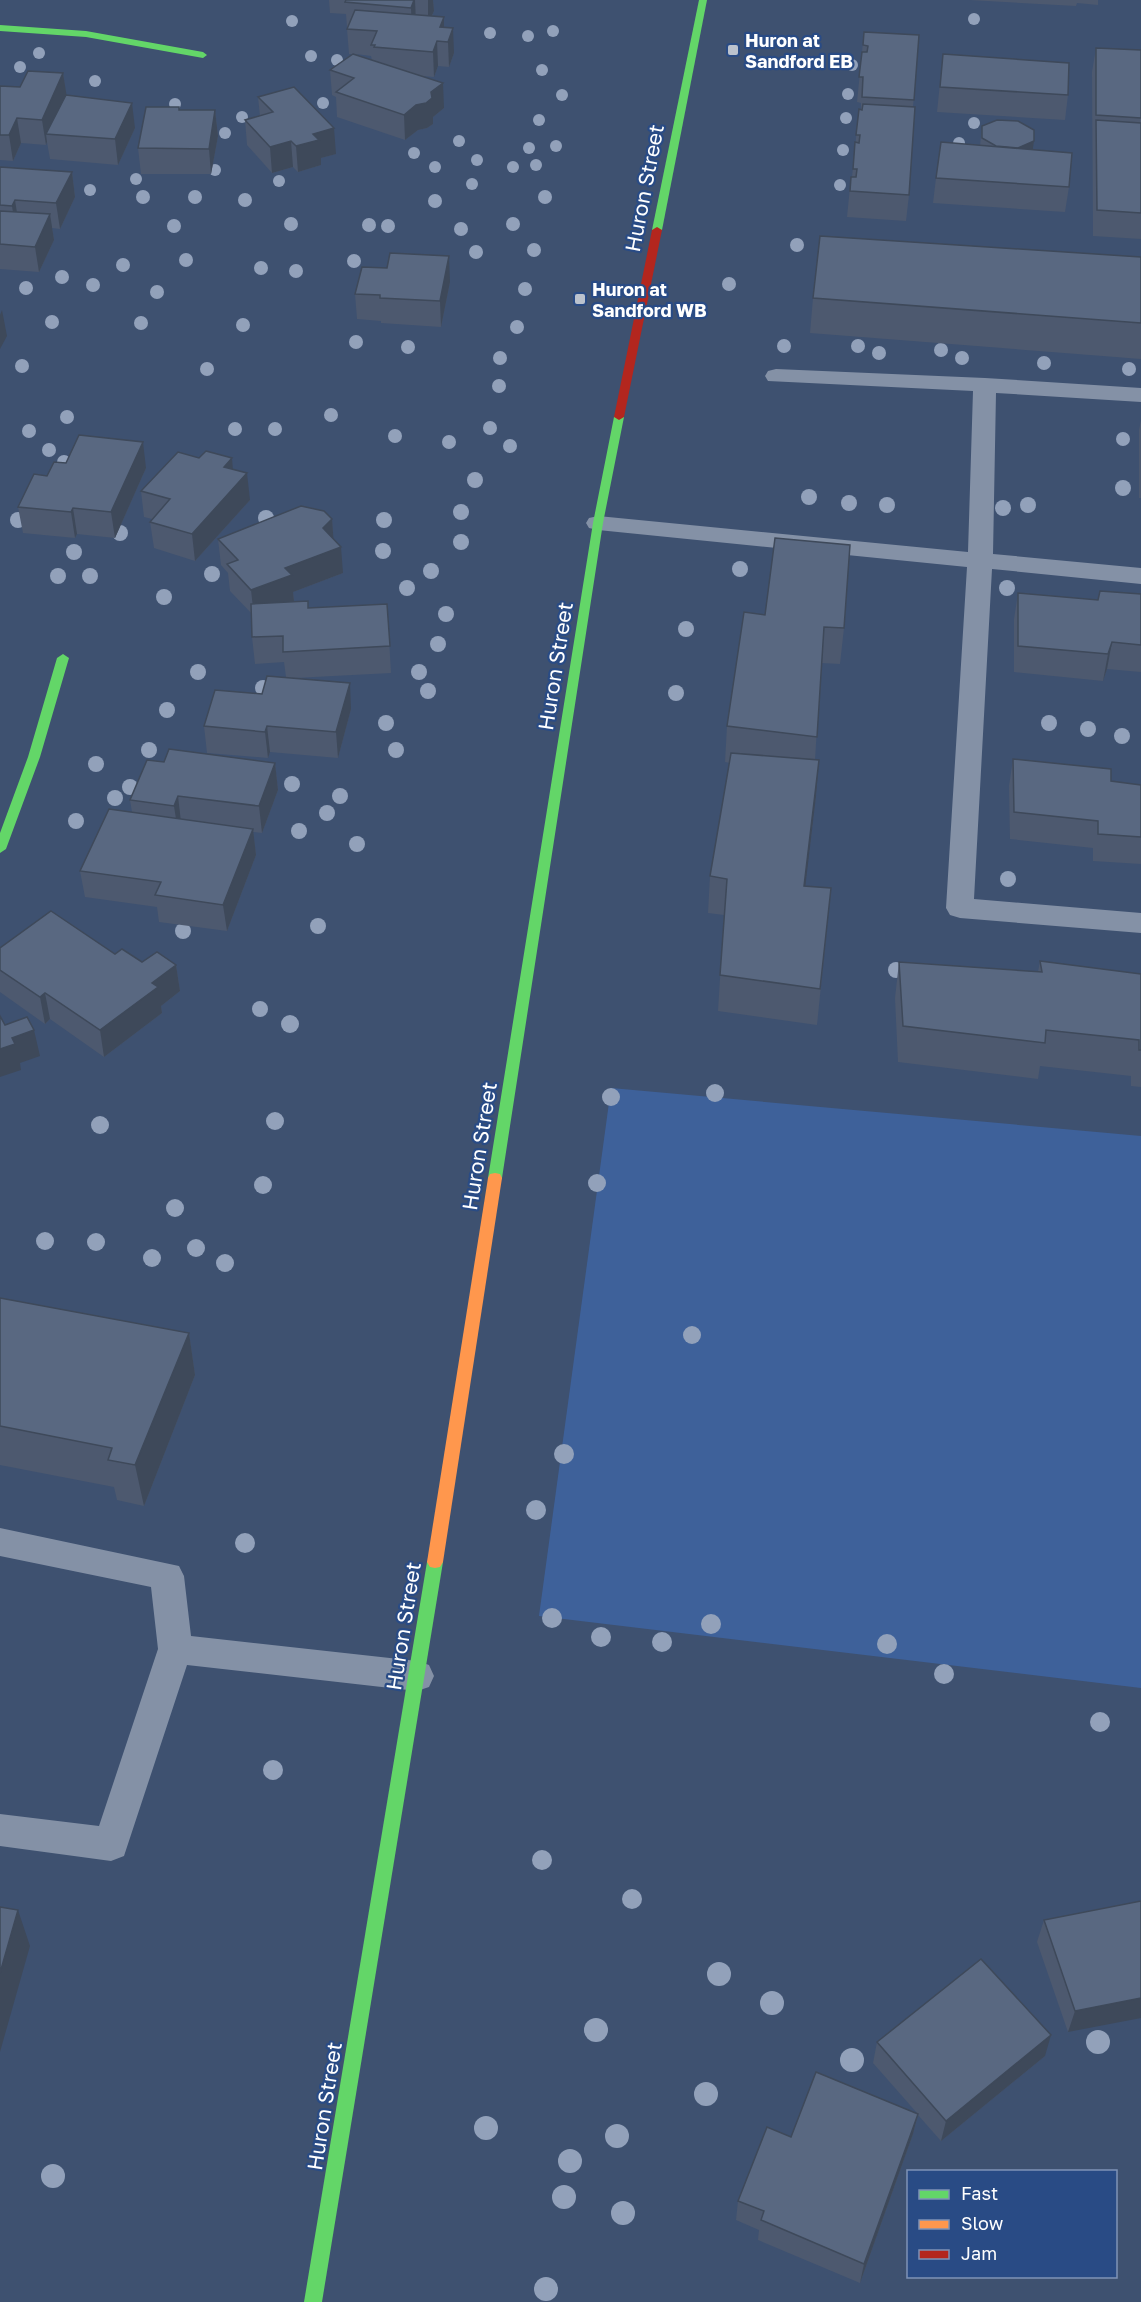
<svg xmlns="http://www.w3.org/2000/svg" width="1141" height="2302" font-family="'Golos Text',sans-serif">
<rect width="100%" height="100%" fill="#3e5170"/>
<polygon fill="#3e619a" points="611,1088 1141,1136 1141,1688 539,1616"/>
<g fill="none" stroke-linecap="round" stroke-linejoin="round">
<g fill="#8491a6" fill-rule="evenodd">
<polygon points="776,369 985,378 1141,388 1141,402 996,393 993,554 1141,568 1141,584 992,569 974,899 1141,913 1141,933 960,918 950,915 946,908 967,567 598,530 589,528 586,523 589,518 598,516 968,552 973,391 768,381 765,376 768,371"/>
<polygon points="0,1528 179,1566 184,1576 191,1636 417,1661 429,1665 434,1676 429,1687 417,1691 187,1665 124,1856 111,1861 0,1846 0,1814 99,1826 158,1649 151,1587 0,1556"/>
</g>
<g fill="#63d668" fill-rule="evenodd">
<polygon points="699,0 707,0 662,230 657,233 652,230"/>
<polygon points="0,25 86,31 203,52 207,55 203,58 86,37 0,31"/>
<polygon points="619,414 624,417 603,523 502,1178 500,1182 490,1182 488,1178 593,523 614,417"/>
<polygon points="63,654 69,658 40,757 6,849 0,853 0,833 28,757 57,658"/>
<polygon points="435,1556 440,1557 443,1562 322,2302 304,2302 427,1562 430,1557"/>
</g>
<polygon fill="#ff974d" fill-rule="evenodd" points="495,1173 500,1174 502,1178 443,1562 440,1567 435,1568 430,1567 427,1562 488,1178 490,1174"/>
<polygon fill="#b3261e" fill-rule="evenodd" points="657,227 662,230 624,417 619,420 614,417 652,230"/>
</g>
<g fill="#92a1ba">
<circle cx="974" cy="19" r="6"/>
<circle cx="292" cy="21" r="6"/>
<circle cx="553" cy="31" r="6"/>
<circle cx="490" cy="33" r="6"/>
<circle cx="528" cy="36" r="6"/>
<circle cx="39" cy="53" r="6"/>
<circle cx="311" cy="56" r="6"/>
<circle cx="337" cy="60" r="6"/>
<circle cx="852" cy="65" r="6"/>
<circle cx="20" cy="67" r="6"/>
<circle cx="542" cy="70" r="6"/>
<circle cx="95" cy="81" r="6"/>
<circle cx="848" cy="94" r="6"/>
<circle cx="562" cy="95" r="6"/>
<circle cx="323" cy="103" r="6"/>
<circle cx="175" cy="104" r="6"/>
<circle cx="242" cy="117" r="6"/>
<circle cx="846" cy="118" r="6"/>
<circle cx="539" cy="120" r="6"/>
<circle cx="974" cy="123" r="6"/>
<circle cx="225" cy="133" r="6"/>
<circle cx="459" cy="141" r="6"/>
<circle cx="959" cy="143" r="6"/>
<circle cx="556" cy="146" r="6"/>
<circle cx="529" cy="148" r="6"/>
<circle cx="843" cy="150" r="6"/>
<circle cx="414" cy="153" r="6"/>
<circle cx="477" cy="160" r="6"/>
<circle cx="536" cy="165" r="6"/>
<circle cx="435" cy="167" r="6"/>
<circle cx="513" cy="167" r="6"/>
<circle cx="215" cy="170" r="6"/>
<circle cx="136" cy="179" r="6"/>
<circle cx="279" cy="181" r="6"/>
<circle cx="472" cy="184" r="6"/>
<circle cx="840" cy="185" r="6"/>
<circle cx="90" cy="190" r="6"/>
<circle cx="143" cy="197" r="7"/>
<circle cx="195" cy="197" r="7"/>
<circle cx="545" cy="197" r="7"/>
<circle cx="245" cy="200" r="7"/>
<circle cx="435" cy="201" r="7"/>
<circle cx="291" cy="224" r="7"/>
<circle cx="513" cy="224" r="7"/>
<circle cx="369" cy="225" r="7"/>
<circle cx="174" cy="226" r="7"/>
<circle cx="388" cy="226" r="7"/>
<circle cx="461" cy="229" r="7"/>
<circle cx="797" cy="245" r="7"/>
<circle cx="534" cy="250" r="7"/>
<circle cx="476" cy="252" r="7"/>
<circle cx="186" cy="260" r="7"/>
<circle cx="354" cy="261" r="7"/>
<circle cx="123" cy="265" r="7"/>
<circle cx="261" cy="268" r="7"/>
<circle cx="296" cy="271" r="7"/>
<circle cx="62" cy="277" r="7"/>
<circle cx="729" cy="284" r="7"/>
<circle cx="93" cy="285" r="7"/>
<circle cx="26" cy="288" r="7"/>
<circle cx="525" cy="289" r="7"/>
<circle cx="157" cy="292" r="7"/>
<circle cx="52" cy="322" r="7"/>
<circle cx="141" cy="323" r="7"/>
<circle cx="243" cy="325" r="7"/>
<circle cx="517" cy="327" r="7"/>
<circle cx="356" cy="342" r="7"/>
<circle cx="784" cy="346" r="7"/>
<circle cx="858" cy="346" r="7"/>
<circle cx="408" cy="347" r="7"/>
<circle cx="941" cy="350" r="7"/>
<circle cx="879" cy="353" r="7"/>
<circle cx="500" cy="358" r="7"/>
<circle cx="962" cy="358" r="7"/>
<circle cx="1044" cy="363" r="7"/>
<circle cx="22" cy="366" r="7"/>
<circle cx="207" cy="369" r="7"/>
<circle cx="1129" cy="369" r="7"/>
<circle cx="499" cy="386" r="7"/>
<circle cx="331" cy="415" r="7"/>
<circle cx="67" cy="417" r="7"/>
<circle cx="490" cy="428" r="7"/>
<circle cx="235" cy="429" r="7"/>
<circle cx="275" cy="429" r="7"/>
<circle cx="29" cy="431" r="7"/>
<circle cx="395" cy="436" r="7"/>
<circle cx="1123" cy="439" r="7"/>
<circle cx="449" cy="442" r="7"/>
<circle cx="510" cy="446" r="7"/>
<circle cx="49" cy="450" r="7"/>
<circle cx="64" cy="462" r="7"/>
<circle cx="475" cy="480" r="8"/>
<circle cx="1123" cy="488" r="8"/>
<circle cx="809" cy="497" r="8"/>
<circle cx="849" cy="503" r="8"/>
<circle cx="887" cy="505" r="8"/>
<circle cx="1028" cy="505" r="8"/>
<circle cx="1003" cy="508" r="8"/>
<circle cx="461" cy="512" r="8"/>
<circle cx="266" cy="518" r="8"/>
<circle cx="18" cy="520" r="8"/>
<circle cx="384" cy="520" r="8"/>
<circle cx="120" cy="533" r="8"/>
<circle cx="461" cy="542" r="8"/>
<circle cx="383" cy="551" r="8"/>
<circle cx="74" cy="552" r="8"/>
<circle cx="740" cy="569" r="8"/>
<circle cx="431" cy="571" r="8"/>
<circle cx="212" cy="574" r="8"/>
<circle cx="58" cy="576" r="8"/>
<circle cx="90" cy="576" r="8"/>
<circle cx="407" cy="588" r="8"/>
<circle cx="1007" cy="588" r="8"/>
<circle cx="164" cy="597" r="8"/>
<circle cx="446" cy="614" r="8"/>
<circle cx="686" cy="629" r="8"/>
<circle cx="438" cy="644" r="8"/>
<circle cx="198" cy="672" r="8"/>
<circle cx="419" cy="672" r="8"/>
<circle cx="263" cy="688" r="8"/>
<circle cx="428" cy="691" r="8"/>
<circle cx="676" cy="693" r="8"/>
<circle cx="167" cy="710" r="8"/>
<circle cx="386" cy="723" r="8"/>
<circle cx="1049" cy="723" r="8"/>
<circle cx="1088" cy="729" r="8"/>
<circle cx="1122" cy="736" r="8"/>
<circle cx="149" cy="750" r="8"/>
<circle cx="396" cy="750" r="8"/>
<circle cx="96" cy="764" r="8"/>
<circle cx="292" cy="784" r="8"/>
<circle cx="130" cy="787" r="8"/>
<circle cx="340" cy="796" r="8"/>
<circle cx="115" cy="798" r="8"/>
<circle cx="327" cy="813" r="8"/>
<circle cx="76" cy="821" r="8"/>
<circle cx="299" cy="831" r="8"/>
<circle cx="357" cy="844" r="8"/>
<circle cx="1008" cy="879" r="8"/>
<circle cx="318" cy="926" r="8"/>
<circle cx="183" cy="931" r="8"/>
<circle cx="896" cy="970" r="8"/>
<circle cx="260" cy="1009" r="8"/>
<circle cx="290" cy="1024" r="9"/>
<circle cx="715" cy="1093" r="9"/>
<circle cx="611" cy="1097" r="9"/>
<circle cx="275" cy="1121" r="9"/>
<circle cx="100" cy="1125" r="9"/>
<circle cx="597" cy="1183" r="9"/>
<circle cx="263" cy="1185" r="9"/>
<circle cx="175" cy="1208" r="9"/>
<circle cx="45" cy="1241" r="9"/>
<circle cx="96" cy="1242" r="9"/>
<circle cx="196" cy="1248" r="9"/>
<circle cx="152" cy="1258" r="9"/>
<circle cx="225" cy="1263" r="9"/>
<circle cx="692" cy="1335" r="9"/>
<circle cx="564" cy="1454" r="10"/>
<circle cx="536" cy="1510" r="10"/>
<circle cx="245" cy="1543" r="10"/>
<circle cx="552" cy="1618" r="10"/>
<circle cx="711" cy="1624" r="10"/>
<circle cx="601" cy="1637" r="10"/>
<circle cx="662" cy="1642" r="10"/>
<circle cx="887" cy="1644" r="10"/>
<circle cx="944" cy="1674" r="10"/>
<circle cx="1100" cy="1722" r="10"/>
<circle cx="273" cy="1770" r="10"/>
<circle cx="542" cy="1860" r="10"/>
<circle cx="632" cy="1899" r="10"/>
<circle cx="719" cy="1974" r="12"/>
<circle cx="772" cy="2003" r="12"/>
<circle cx="596" cy="2030" r="12"/>
<circle cx="1098" cy="2042" r="12"/>
<circle cx="852" cy="2060" r="12"/>
<circle cx="706" cy="2094" r="12"/>
<circle cx="486" cy="2128" r="12"/>
<circle cx="617" cy="2136" r="12"/>
<circle cx="570" cy="2161" r="12"/>
<circle cx="53" cy="2176" r="12"/>
<circle cx="564" cy="2197" r="12"/>
<circle cx="623" cy="2213" r="12"/>
<circle cx="546" cy="2289" r="12"/>
</g>
<g fill="#4d596f" fill-rule="evenodd">
<path d="M 329,0 L 433,0 L 434,11 L 432,16 L 444,17 L 444,28 L 454,53 L 449,67 L 438,66 L 434,77 L 422,76 L 444,108 L 433,117 L 433,124 L 427,128 L 418,130 L 405,140 L 337,117 L 336,97 L 332,95 L 330,70 L 352,54 L 349,54 L 347,29 L 348,27 L 347,27 L 346,14 L 330,13 ZM 356,54 L 371,56 L 372,60 Z"/>
<polygon points="969,0 1098,0 1098,5 1077,3 1076,6"/>
<polygon points="864,32 919,35 913,107 909,195 906,221 847,217 851,177 852,177 859,109 861,110 861,103 857,102"/>
<polygon points="1096,48 1141,50 1141,239 1093,236 1092,72"/>
<polygon points="943,54 1068,95 1065,120 937,112"/>
<polygon points="63,73 66,95 135,128 118,165 50,159 47,142 46,145 21,143 13,161 0,160 0,86 20,87"/>
<polygon points="258,97 336,154 321,158 321,165 298,172 293,167 272,173 247,145 245,120 260,116"/>
<polygon points="180,110 215,110 218,136 211,174 141,174 138,148"/>
<polygon points="982,126 1034,141 1032,150 1069,187 1065,212 933,203 936,178 980,146"/>
<polygon points="0,167 72,172 75,197 60,229 52,228 54,240 39,272 0,269"/>
<polygon points="1141,257 1141,359 810,333 813,298"/>
<polygon points="450,282 441,327 381,323 381,321 357,319 355,294"/>
<polygon points="1141,420 1141,498 1139,498 1139,430"/>
<polygon points="66,463 146,468 115,538 77,534 75,538 23,533 18,507 47,476"/>
<polygon points="233,469 250,500 195,561 154,548 150,522 152,519 144,517 141,491"/>
<polygon points="332,519 333,539 343,573 293,592 294,601 292,602 308,608 387,604 391,673 295,678 351,709 338,758 270,752 268,758 207,753 204,726 262,694 286,677 284,662 255,664 252,637 252,614 230,591 228,573 221,565 218,539"/>
<polygon points="1018,593 1098,600 1141,594 1141,672 1107,669 1103,681 1014,672 1014,619"/>
<polygon points="744,612 844,628 840,664 821,663 815,760 819,760 816,796 805,886 831,888 817,1025 718,1011 724,915 708,913 710,876 730,763 725,762 727,726"/>
<polygon points="1013,759 1111,781 1141,785 1141,864 1093,861 1093,848 1010,839 1009,786"/>
<polygon points="164,762 275,763 278,790 262,833 253,832 256,855 227,931 159,922 157,907 85,897 80,871 132,812 130,800"/>
<polygon points="0,948 115,954 142,962 176,965 180,991 161,1006 162,1013 104,1057 50,1019 45,1024 0,992"/>
<polygon points="1040,961 1141,974 1141,1087 1131,1086 1131,1076 1040,1066 1038,1079 898,1062 895,998 899,962 1038,972"/>
<polygon points="0,1298 189,1333 195,1375 144,1506 117,1500 114,1487 0,1465"/>
<polygon points="1141,1901 1068,2032 1037,1942 1044,1920"/>
<polygon points="877,2042 1045,2056 941,2141 918,2115 913,2134 860,2283 758,2240 759,2230 736,2220 738,2201 791,2137 917,2113 873,2063"/>
</g>
<g fill="#3e495a">
<polygon points="414,0 415,0 416,23 412,33 411,8"/>
<polygon points="428,0 433,0 434,11 428,24"/>
<polygon points="444,17 444,41 440,27"/>
<polygon points="453,28 454,53 449,67 448,42"/>
<polygon points="437,41 438,66 434,77 433,52"/>
<polygon points="63,73 67,98 46,134 47,142 46,145 42,120"/>
<polygon points="443,83 444,108 433,117 433,124 427,128 418,130 405,140 404,115"/>
<polygon points="132,103 135,128 118,165 115,139"/>
<polygon points="215,110 218,136 211,174 209,149"/>
<polygon points="17,118 21,143 13,161 9,135"/>
<polygon points="334,128 336,154 321,158 321,165 298,172 296,146 313,134"/>
<polygon points="291,141 293,167 272,173 270,147"/>
<polygon points="1034,141 1032,154 1017,161 1018,148"/>
<polygon points="72,172 75,197 60,229 56,203"/>
<polygon points="15,200 19,226 16,232 12,206"/>
<polygon points="50,214 54,240 39,272 35,247"/>
<polygon points="449,256 450,282 441,327 440,301"/>
<polygon points="2,310 7,336 0,349 0,315"/>
<polygon points="143,442 146,468 115,538 111,512"/>
<polygon points="232,458 234,484 224,467"/>
<polygon points="247,473 250,500 195,561 192,534"/>
<polygon points="73,508 77,534 75,538 71,512"/>
<polygon points="332,519 334,546 341,547 343,573 293,592 294,601 254,617 251,590 285,568"/>
<polygon points="1112,642 1107,669 1103,681 1108,654"/>
<polygon points="350,683 351,709 338,758 336,732"/>
<polygon points="267,726 270,752 268,758 265,732"/>
<polygon points="819,760 816,796 801,923 804,886"/>
<polygon points="275,763 278,790 262,833 259,806"/>
<polygon points="178,796 181,822 178,832 174,806"/>
<polygon points="253,829 256,855 227,931 223,905"/>
<polygon points="176,965 180,991 161,1006 162,1013 104,1057 100,1030 152,983"/>
<polygon points="45,993 50,1019 45,1024 40,997"/>
<polygon points="34,1030 40,1056 20,1063 21,1070 0,1077 0,1049 12,1038"/>
<polygon points="189,1333 195,1375 144,1506 135,1465"/>
<polygon points="18,1910 30,1946 0,2052 0,1973"/>
<polygon points="1141,1998 1141,2018 1068,2032 1075,2011"/>
<polygon points="1051,2035 1045,2056 941,2141 946,2121"/>
<polygon points="918,2114 913,2134 860,2283 864,2264"/>
</g>
<g fill="#596881" stroke="#3e495a" stroke-width="1.5">
<polygon points="346,0 414,0 411,8 345,2"/>
<polygon points="355,10 444,17 440,27 453,28 448,42 437,41 433,52 374,47 375,45 371,45 377,31 347,29"/>
<polygon points="864,32 919,35 914,100 862,97 863,77 859,77 862,52 867,52 868,46 863,45"/>
<polygon points="1096,48 1141,50 1141,118 1096,115"/>
<polygon points="353,54 443,83 431,92 432,98 426,103 416,105 404,115 336,92 354,78 330,70"/>
<polygon points="943,54 1069,63 1068,95 940,87"/>
<polygon points="28,71 63,73 42,120 17,118 9,135 0,135 0,86 20,87"/>
<polygon points="294,87 334,128 313,134 319,140 296,146 291,141 270,147 245,120 273,112 258,97"/>
<polygon points="66,95 132,103 115,139 46,134"/>
<polygon points="863,104 915,107 909,195 850,191 851,177 856,177 857,169 853,169 855,142 859,143 860,135 856,135 859,109 862,110"/>
<polygon points="146,107 179,107 179,110 215,110 209,149 138,148"/>
<polygon points="997,120 1018,121 1034,130 1034,141 1018,148 996,146 982,138 982,126"/>
<polygon points="1096,120 1141,123 1141,213 1097,210"/>
<polygon points="941,142 1072,153 1069,187 936,178"/>
<polygon points="0,167 72,172 56,203 15,200 12,206 0,205"/>
<polygon points="0,211 50,214 35,247 0,244"/>
<polygon points="820,236 1141,257 1141,323 813,298"/>
<polygon points="390,253 449,256 440,301 380,298 380,295 355,294 362,267 387,268"/>
<polygon points="79,435 143,442 111,512 73,508 71,512 18,507 34,474 47,476 54,462 66,463"/>
<polygon points="206,451 232,458 224,467 247,473 192,534 150,522 170,499 141,491 178,452 199,458"/>
<polygon points="301,506 324,511 332,519 323,528 341,547 285,568 292,575 251,590 227,564 238,560 218,539"/>
<polygon points="775,538 850,545 844,628 824,627 817,737 727,726 744,612 765,615"/>
<polygon points="1100,591 1141,594 1141,645 1112,642 1108,654 1018,646 1018,593 1098,600"/>
<polygon points="308,601 308,608 387,604 390,646 283,652 283,636 252,637 251,604"/>
<polygon points="267,676 350,683 336,732 267,726 265,732 204,726 215,690 262,694"/>
<polygon points="169,749 275,763 259,806 178,796 174,806 130,800 147,760 164,762"/>
<polygon points="731,753 819,760 804,886 831,888 820,989 720,975 727,879 710,876"/>
<polygon points="1013,759 1111,769 1111,781 1141,785 1141,837 1098,834 1098,821 1014,812"/>
<polygon points="109,809 253,829 223,905 155,895 161,882 80,871"/>
<polygon points="51,911 115,954 122,949 142,962 157,952 176,965 152,983 158,987 100,1030 45,993 40,997 0,970 0,948"/>
<polygon points="1040,961 1141,974 1141,1050 1139,1050 1139,1040 1046,1030 1045,1043 903,1026 899,962 1042,972"/>
<polygon points="0,1016 5,1025 27,1017 34,1030 12,1038 15,1044 0,1049"/>
<polygon points="0,1298 189,1333 135,1465 108,1460 112,1448 0,1426"/>
<polygon points="1141,1901 1141,1998 1075,2011 1044,1920"/>
<polygon points="0,1907 18,1910 0,1973"/>
<polygon points="981,1959 1051,2035 946,2121 877,2042"/>
<polygon points="816,2072 918,2114 864,2264 761,2220 764,2211 738,2201 767,2127 791,2137"/>
</g>
<g fill="#bbc2cd" stroke="#294b85" stroke-width="2">
<rect x="727" y="44" width="12" height="12" rx="3"/>
<rect x="574" y="293" width="12" height="12" rx="3"/>
</g>
<g text-anchor="middle" dominant-baseline="central" stroke-width="4.5" stroke-linejoin="round" paint-order="stroke">
<g font-size="18" font-weight="bold" fill="#fff" stroke="#294b85" text-anchor="start">
<text x="745" y="40">Huron at<tspan x="745" dy="21">Sandford EB</tspan></text>
<text x="592" y="289">Huron at<tspan x="592" dy="21">Sandford WB</tspan></text>
</g>
<g font-size="21" fill="#fff" stroke="#294b85">
<text transform="translate(644 188) rotate(-79)">Huron Street</text>
<text transform="translate(555 666) rotate(-81)">Huron Street</text>
<text transform="translate(479 1146) rotate(-81)">Huron Street</text>
<text transform="translate(403 1626) rotate(-81)">Huron Street</text>
<text transform="translate(324 2106) rotate(-81)">Huron Street</text>
</g>
</g>
<rect x="907" y="2170" width="210" height="108" fill="#294b85" stroke="#7f93b6" stroke-width="1.5"/>
<rect x="919" y="2190" width="30" height="9" fill="#63d668" stroke="#7f93b6" stroke-width="1.5"/>
<text x="961" y="2200" font-size="18" fill="#ffffff">Fast</text>
<rect x="919" y="2220" width="30" height="9" fill="#ff974d" stroke="#7f93b6" stroke-width="1.5"/>
<text x="961" y="2230" font-size="18" fill="#ffffff">Slow</text>
<rect x="919" y="2250" width="30" height="9" fill="#b3261e" stroke="#7f93b6" stroke-width="1.5"/>
<text x="961" y="2260" font-size="18" fill="#ffffff">Jam</text>
</svg>
